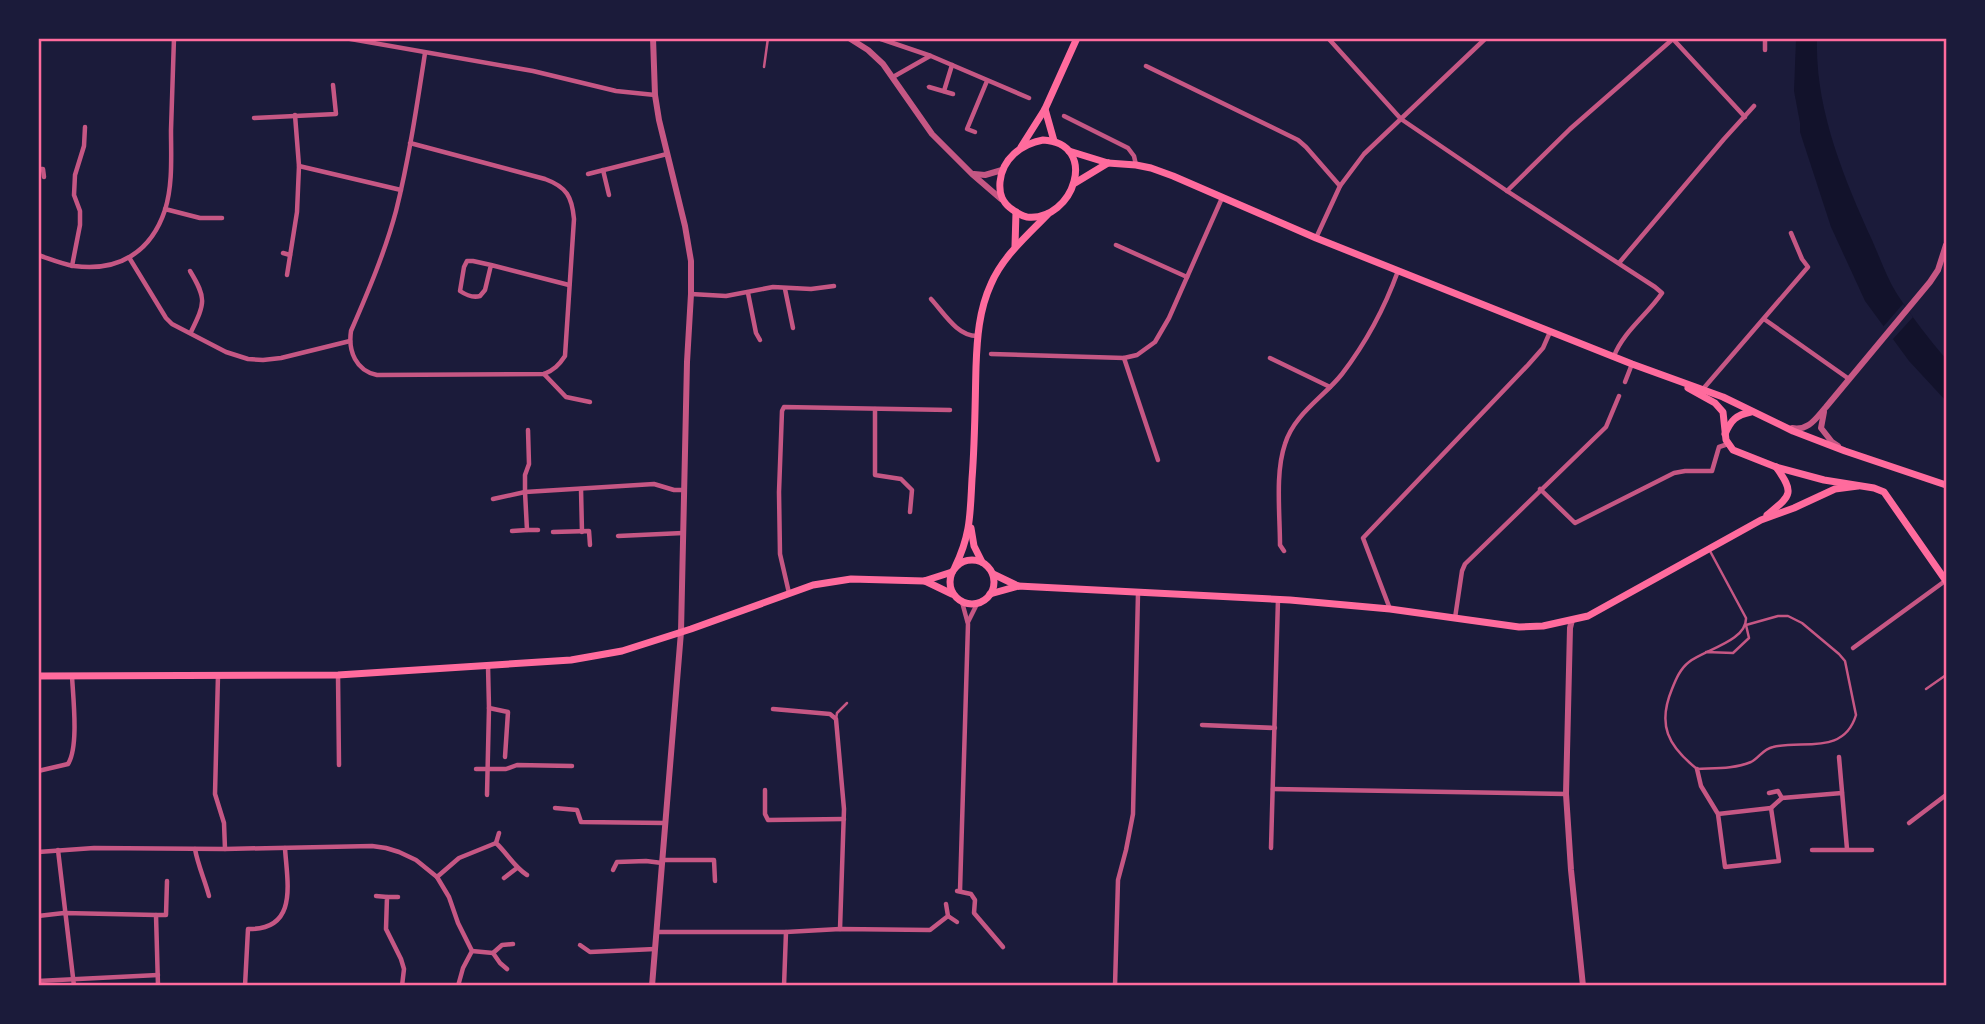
<svg xmlns="http://www.w3.org/2000/svg" width="1985" height="1024" font-family="'Public Sans',sans-serif">
<rect width="100%" height="100%" fill="#1b1b3a"/>
<path fill="#12122b" d="M 1796,39 L 1817,39 C 1815,109 1844,178 1872,240 C 1880,258 1887,278 1897,294 C 1912,317 1928,338 1946,359 L 1946,401 L 1909,361 L 1865,301 L 1831,227 L 1800,132 L 1800,123 L 1794,91 Z"/>
<polygon fill="#1b1b3a" points="1903,304 1913,317 1892,340 1883,327"/>
<g fill="none" stroke-linecap="round" stroke-linejoin="round">
<g stroke="#c65784" stroke-width="2.5">
<polyline points="764,67 768,38"/>
<path d="M 1706,652 L 1733,653 L 1749,638 L 1746,625 L 1778,616 L 1788,616 L 1802,623 L 1839,654 L 1845,661 L 1856,715 C 1844,755 1804,740 1773,747 C 1763,749 1759,758 1751,762 C 1734,769 1715,768 1697,769 C 1668,746 1657,725 1672,689 C 1676,679 1680,669 1689,662 C 1704,650 1747,641 1746,618 L 1710,551"/>
<polyline points="1926,689 1946,675"/>
<polyline points="836,719 837,713 847,703"/>
</g>
<g stroke="#c65784" stroke-width="4.5">
<polyline points="345,38 533,71 616,91 655,95"/>
<polyline points="878,38 931,56 1029,98"/>
<path d="M 1328,38 L 1401,119 L 1507,191 L 1655,287 L 1662,293 C 1647,315 1624,331 1614,356"/>
<polyline points="1672,38 1745,117"/>
<polyline points="1765,50 1765,38"/>
<polyline points="1146,66 1298,140 1306,147 1340,186"/>
<polyline points="893,77 930,56"/>
<polyline points="929,87 953,94"/>
<polyline points="944,91 952,65"/>
<polyline points="1064,116 1128,148 1134,156 1136,165"/>
<polyline points="254,118 336,114 333,85"/>
<polyline points="975,132 967,129 987,81"/>
<path d="M 410,143 L 545,179 C 567,187 572,197 574,219 L 565,356 C 559,365 554,370 544,374 L 377,375 C 356,371 348,351 351,331 C 368,292 385,252 396,211 C 409,159 417,105 425,53"/>
<polyline points="299,166 401,190"/>
<polyline points="38,169 43,169 44,177"/>
<polyline points="603,170 609,195"/>
<polyline points="588,174 667,154"/>
<polyline points="1507,191 1570,129 1674,38"/>
<polyline points="165,209 200,218 222,218"/>
<polyline points="1316,238 1340,186 1364,154 1486,38"/>
<polyline points="1116,245 1187,277"/>
<polyline points="283,253 290,255"/>
<path d="M 38,255 C 50,259 62,264 74,266 C 119,272 151,252 165,210 C 173,185 171,155 171,130 C 172,99 173,69 174,38"/>
<polyline points="130,259 166,318 172,324 226,352 248,359 263,360 281,358 350,341"/>
<polyline points="1619,263 1724,139 1754,106"/>
<path d="M 491,265 L 473,261 L 467,261 L 464,267 L 460,291 C 466,295 473,298 480,296 L 485,290 L 491,265 L 569,285"/>
<polyline points="72,266 80,225 80,211 74,195 75,175 84,146 85,127"/>
<path d="M 190,271 C 207,299 205,303 191,332"/>
<polyline points="287,275 297,212 299,166 295,115"/>
<polyline points="785,289 793,328"/>
<polyline points="748,293 756,333 760,340"/>
<polyline points="691,294 726,296 773,287 811,289 834,286"/>
<path d="M 931,299 C 944,313 957,336 977,336"/>
<polyline points="1764,319 1849,379"/>
<polyline points="991,354 1124,358 1137,355 1155,342 1169,318 1222,198"/>
<polyline points="1124,358 1158,460"/>
<polyline points="1270,358 1330,387"/>
<polyline points="544,374 566,397 590,402"/>
<polyline points="1625,382 1632,364"/>
<polyline points="1703,389 1808,267 1802,259 1791,233"/>
<polyline points="875,409 875,475 901,479 912,490 910,512"/>
<polyline points="581,489 582,532"/>
<polyline points="1540,489 1575,523 1674,473 1685,471 1712,471 1719,447 1728,444"/>
<polyline points="493,499 525,492 654,484 674,490 684,490"/>
<polyline points="527,530 538,530"/>
<polyline points="512,531 527,530 525,492 525,475 529,464 528,430"/>
<polyline points="553,532 589,531 590,545"/>
<polyline points="618,536 683,533"/>
<path d="M 1284,551 L 1280,545 C 1280,514 1275,473 1285,444 C 1294,414 1324,397 1342,374 C 1365,344 1385,307 1398,271"/>
<polyline points="789,593 780,554 779,492 782,411 784,407 950,410"/>
<polyline points="1390,609 1363,538 1528,365 1543,348 1550,332"/>
<polyline points="1455,618 1462,571 1465,564 1606,427 1619,396"/>
<polyline points="968,622 977,604"/>
<polyline points="1853,648 1945,581"/>
<polyline points="218,675 215,794 224,823 225,849"/>
<polyline points="338,675 339,765"/>
<polyline points="489,708 508,712 505,757"/>
<polyline points="773,709 830,714 836,719 844,809 840,929"/>
<polyline points="1202,725 1275,728"/>
<polyline points="1839,757 1847,849"/>
<polyline points="476,769 506,769 517,765 572,766"/>
<polyline points="1697,769 1701,786 1718,814 1725,867 1779,861 1771,808 1718,814"/>
<path d="M 38,771 L 68,764 C 79,747 73,697 72,676"/>
<polyline points="1273,789 1566,794"/>
<polyline points="765,790 765,814 768,820 844,819"/>
<polyline points="1769,793 1778,791 1782,798 1771,808"/>
<polyline points="487,795 489,708 488,666"/>
<polyline points="1782,798 1842,793"/>
<polyline points="555,808 577,810 581,822 665,823"/>
<polyline points="1909,823 1946,795"/>
<path d="M 499,833 L 496,843 C 507,853 514,867 527,875"/>
<polyline points="1271,848 1278,599"/>
<path d="M 195,849 C 198,866 205,880 209,896"/>
<polyline points="58,850 74,986"/>
<polyline points="1812,850 1872,850"/>
<polyline points="38,852 94,848 225,849 372,846 386,848 399,852 416,860 437,877 449,897 458,923 472,951 463,968 458,986"/>
<polyline points="662,860 714,860 715,881"/>
<polyline points="613,870 617,862 646,861 662,863"/>
<polyline points="437,877 459,858 496,843"/>
<polyline points="504,878 517,868"/>
<polyline points="957,891 971,894 975,900 974,913 1003,947"/>
<polyline points="960,891 968,624 962,602"/>
<polyline points="376,896 387,897 386,929 401,959 404,969 402,986"/>
<polyline points="387,897 398,897"/>
<polyline points="156,915 166,915 167,881"/>
<polyline points="38,916 64,913 156,915 158,986"/>
<polyline points="948,916 957,922"/>
<polyline points="657,932 786,932 840,929 930,930 948,916 946,904"/>
<polyline points="580,945 590,952 655,949"/>
<polyline points="472,951 493,953"/>
<polyline points="507,969 500,963 493,953 502,945 513,944"/>
<polyline points="38,981 158,975"/>
<path d="M 245,986 L 248,929 C 299,930 287,882 285,848"/>
<polyline points="784,986 786,932"/>
<polyline points="1115,986 1118,880 1126,850 1133,814 1138,593"/>
</g>
<g stroke="#c65784" stroke-width="6">
<polyline points="849,38 868,50 883,64 932,134 972,174 1001,199"/>
<polyline points="974,174 985,175 1002,170"/>
<polyline points="1824,412 1821,428 1832,442 1838,446"/>
<path d="M 1792,428 C 1809,431 1816,418 1826,407 L 1930,282 L 1938,270 L 1946,245"/>
<polyline points="1572,620 1570,628 1566,794 1571,870 1583,986"/>
<polyline points="652,986 681,632 687,362 691,294 691,261 685,226 659,120 655,95 653,38"/>
</g>
<g stroke="#ff6b9d" stroke-width="7">
<polyline points="1045,109 1054,141"/>
<path d="M 1043,140 C 1100,143 1074,222 1027,217 C 1022,216 1017,213 1013,210 C 1002,203 999,194 1000,182 C 1002,159 1021,144 1043,140 Z"/>
<polyline points="1021,147 1045,109 1077,38"/>
<polyline points="1069,151 1108,163 1136,165 1151,168 1173,176 1316,238 1632,364 1723,397 1793,431 1845,451 1946,485"/>
<polyline points="1075,183 1108,163"/>
<polyline points="1015,246 1016,212"/>
<polyline points="1688,388 1715,403 1723,412 1726,440 1733,450 1776,467 1824,480 1874,488 1884,492 1946,581"/>
<path d="M 1725,434 C 1731,420 1736,415 1751,412"/>
<path d="M 1767,515 C 1790,496 1796,494 1776,467"/>
<polyline points="971,528 974,546 982,562"/>
<circle cx="972" cy="582" r="22"/>
<path d="M 955,567 C 971,534 970,514 972,479 C 975,441 975,404 976,367 C 977,338 979,310 991,284 C 1003,256 1027,236 1048,214"/>
<polyline points="993,574 1018,586"/>
<polyline points="925,581 952,594"/>
<polyline points="990,594 1018,586 1290,600 1390,609 1519,627 1543,626 1588,616 1761,520 1794,508 1835,489 1858,486"/>
<polyline points="38,676 338,675 571,660 622,651 691,629 813,585 851,579 924,581 952,572"/>
</g>
</g>
<rect width="1985" height="1024" fill="none" stroke="#1b1b3a" stroke-width="80"/>
<rect x="40" y="40" width="1905" height="944" fill="none" stroke="#ff6b9d" stroke-width="2.5"/>
</svg>
